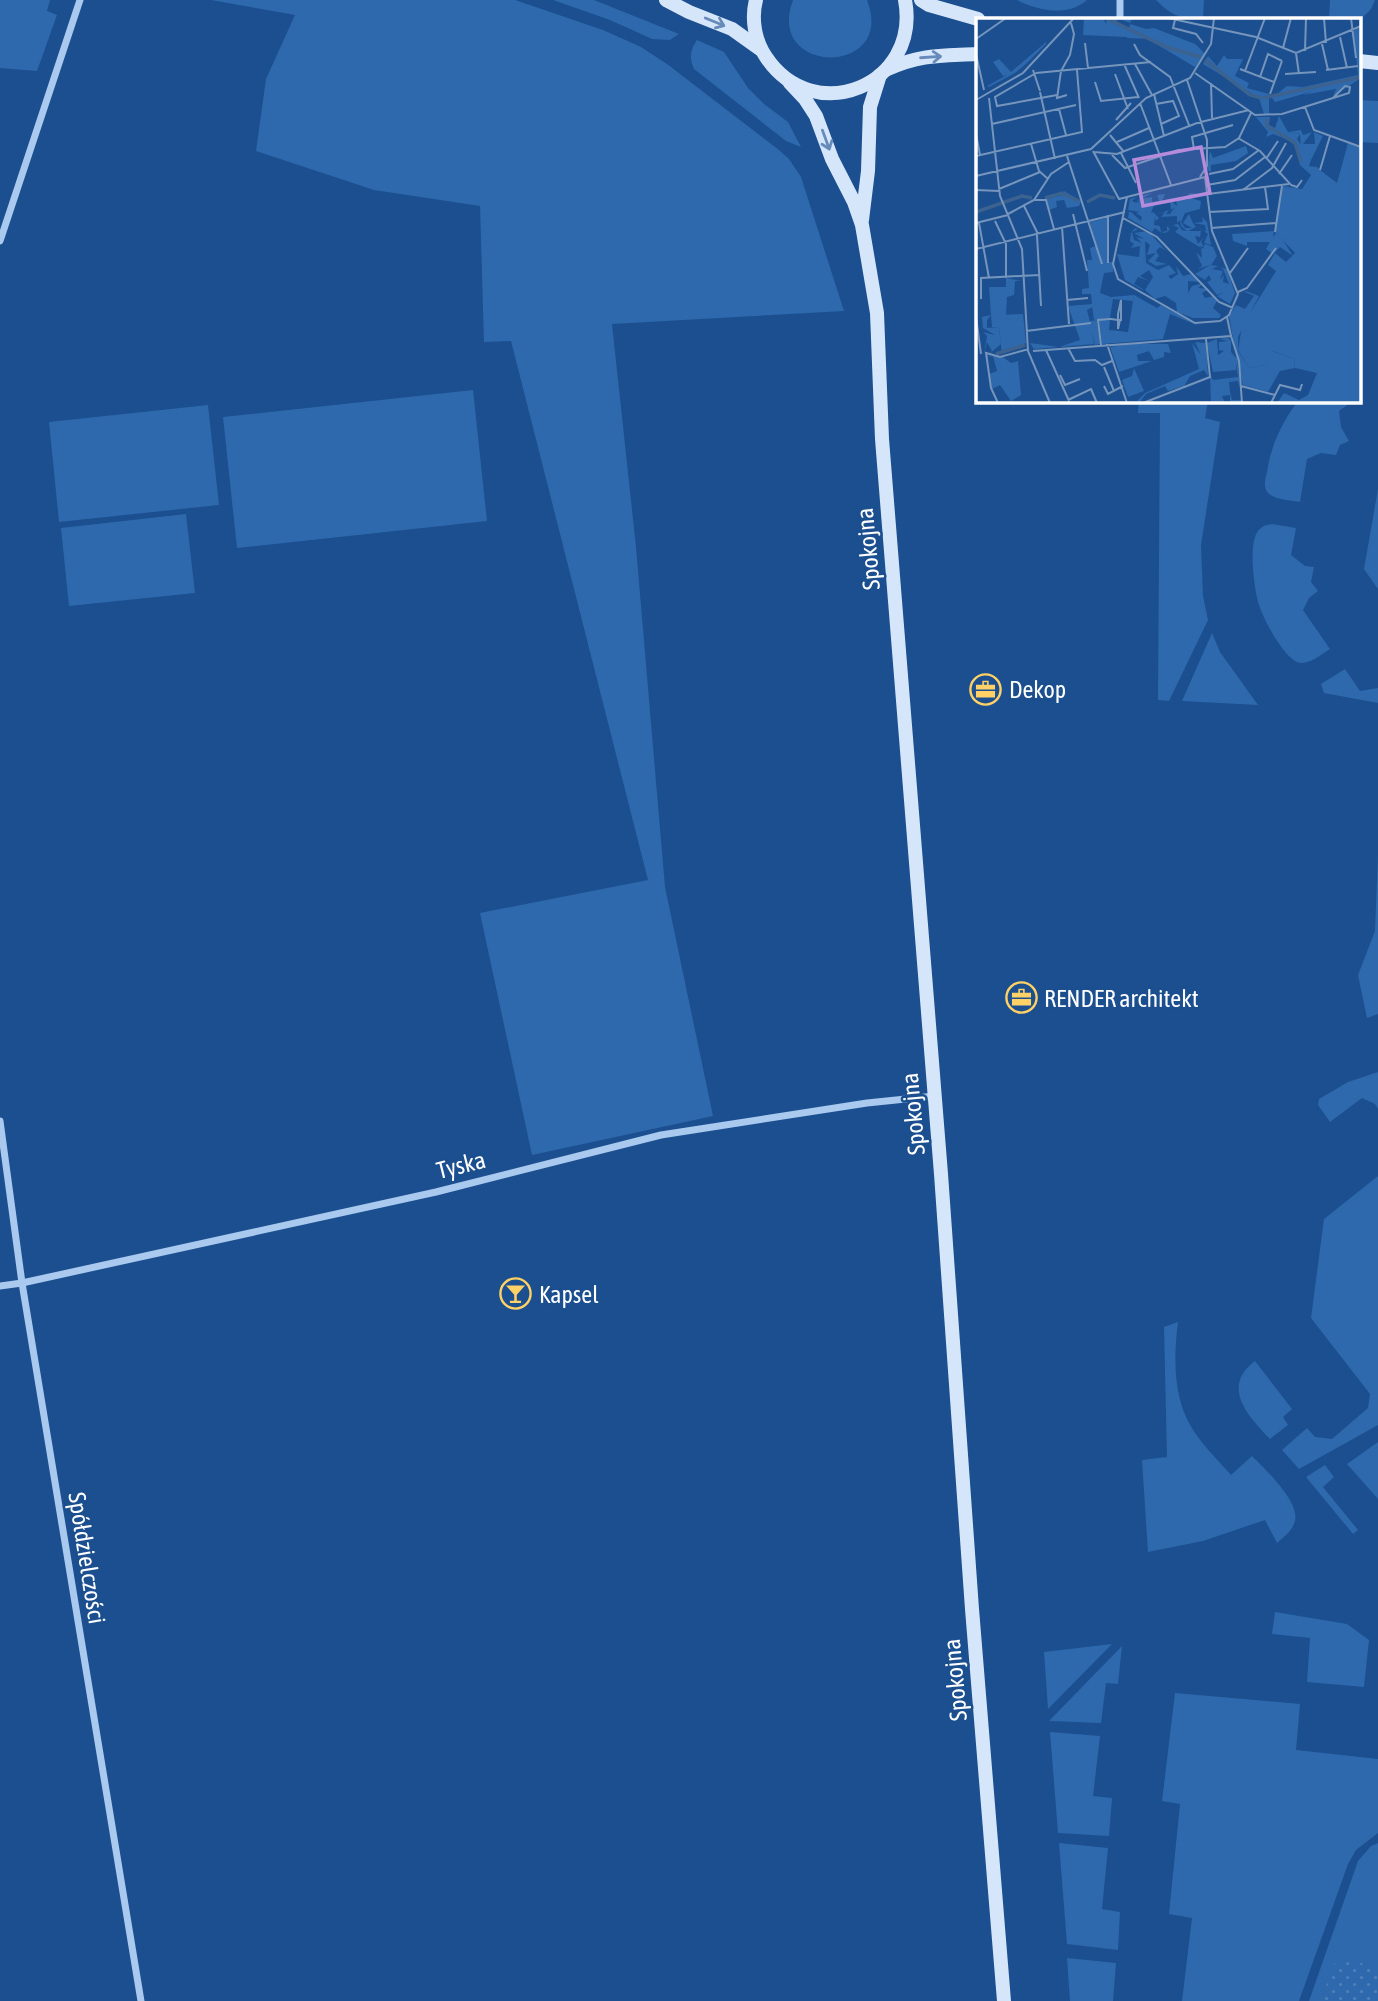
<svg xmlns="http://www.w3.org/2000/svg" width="1378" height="2001" font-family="'Asap Condensed',sans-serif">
<defs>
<pattern id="park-dots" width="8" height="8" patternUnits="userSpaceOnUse" patternTransform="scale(1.75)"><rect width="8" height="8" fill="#2e69ad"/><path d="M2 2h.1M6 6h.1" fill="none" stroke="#4d80b9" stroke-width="1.8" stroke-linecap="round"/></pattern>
</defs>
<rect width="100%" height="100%" fill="#1b4f8f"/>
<g fill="#2e69ad">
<polygon points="0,0 50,0 47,11 57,15 37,71 0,68"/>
<polygon points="211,0 515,0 603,30 641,47 667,64 779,150 789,159 801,177 844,311 612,324 636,547 665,887 713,1116 532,1155 480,913 648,880 511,341 484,342 480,206 374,190 256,151 266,79 295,15"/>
<polygon points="553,0 594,0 679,34 670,40 652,39 610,20"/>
<path d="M 793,0 L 867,0 C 897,77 764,76 793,0 Z"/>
<path d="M 1017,0 L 1087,0 C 1068,17 1038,11 1017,0 Z"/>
<path d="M 1156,0 L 1204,0 L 1203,19 C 1180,19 1172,16 1156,0 Z"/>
<polygon points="1330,0 1375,0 1371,9 1359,21 1359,19 1329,19"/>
<path d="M 697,40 L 724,52 L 748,88 L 764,104 L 788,122 L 801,147 L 786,141 L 694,69 C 689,58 690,50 697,40 Z"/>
<polygon points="1359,100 1378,101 1378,143 1359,142"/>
<polygon points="473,390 487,521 237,548 223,417"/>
<polygon points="1139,401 1208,401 1205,418 1220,422 1201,545 1203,596 1208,620 1169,701 1158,700 1160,413 1138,413"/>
<path d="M 1298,401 L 1353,401 L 1339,411 L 1341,427 L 1349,441 L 1340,445 L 1336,455 L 1321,453 L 1307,459 L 1300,502 C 1292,500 1275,500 1268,493 C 1263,487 1265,479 1267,472 C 1271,445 1282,422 1298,401 Z"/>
<polygon points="208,405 219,505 59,522 49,422"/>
<polygon points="1378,489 1378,589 1364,569"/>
<polygon points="186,514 195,593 69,606 61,528"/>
<path d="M 1272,524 L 1296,528 L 1291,555 L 1305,566 L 1314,567 L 1311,582 L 1318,591 L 1309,598 L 1303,610 L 1330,649 C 1322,654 1311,663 1302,663 C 1286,664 1263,618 1259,605 C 1254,589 1248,543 1258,531 C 1262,526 1266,525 1272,524 Z"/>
<polygon points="1212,633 1220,652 1258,705 1182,701"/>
<polygon points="1345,669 1360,691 1378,688 1378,703 1324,693 1321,684"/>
<polygon points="1378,855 1378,1014 1367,1018 1358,975 1375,931"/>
<polygon points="1378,1072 1378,1109 1375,1104 1362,1098 1330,1122 1318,1105 1319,1099 1348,1082"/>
<polygon points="1378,1176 1378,1425 1299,1469 1282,1450 1307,1428 1315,1437 1332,1439 1368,1408 1370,1394 1311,1318 1324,1219"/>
<path d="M 1178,1322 C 1174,1353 1173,1390 1187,1419 C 1197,1440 1216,1458 1231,1475 L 1252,1456 C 1265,1469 1300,1502 1295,1521 C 1292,1531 1285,1536 1277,1543 L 1265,1520 L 1203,1541 L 1148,1552 L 1142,1460 L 1167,1457 L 1164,1327 Z"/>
<path d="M 1255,1361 L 1292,1409 L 1283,1417 L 1288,1425 L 1270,1439 C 1249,1417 1220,1387 1255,1361 Z"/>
<polygon points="1378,1442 1378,1499 1347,1464"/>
<polygon points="1325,1465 1334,1477 1323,1487 1358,1530 1353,1534 1306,1477"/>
<polygon points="1275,1612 1347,1624 1369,1640 1364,1687 1307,1682 1310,1638 1272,1634"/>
<polygon points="1112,1644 1048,1709 1044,1652"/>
<polygon points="1122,1646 1118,1684 1106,1683 1101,1723 1049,1721"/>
<polygon points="1175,1693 1300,1704 1296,1750 1378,1759 1378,1833 1356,1850 1348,1864 1299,2001 1182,2001 1192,1918 1169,1914 1180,1804 1162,1801"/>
<polygon points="1050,1732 1100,1736 1093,1796 1112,1798 1109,1836 1058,1833"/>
<polygon points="1059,1843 1108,1848 1102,1909 1120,1912 1118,1950 1067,1944"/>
<polygon points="1378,1843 1378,1976 1353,2001 1309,2001 1358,1861 1371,1846"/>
<polygon points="1067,1958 1116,1963 1113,2001 1070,2001"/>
</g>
<polygon fill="url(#park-dots)" points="1346,1959 1378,1968 1378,2001 1321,2001 1334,1964"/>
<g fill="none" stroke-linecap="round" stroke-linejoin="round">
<g stroke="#a9c9ee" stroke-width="7">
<polyline points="1120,19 1120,0"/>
<polyline points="0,241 80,0"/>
<polyline points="0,1121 22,1283 141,2001"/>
<polyline points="0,1286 22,1283 436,1192 661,1135 867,1103 935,1096"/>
</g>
<g stroke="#d6e6fa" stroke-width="14">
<polyline points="666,0 689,12 732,29 760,49"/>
<path d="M 756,0 C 751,19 755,41 766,57 C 814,129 921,85 905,0"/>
<polyline points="921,0 929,5 978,19"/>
<polyline points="1359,61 1378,63"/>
<path d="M 888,69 C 921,54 942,56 977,54"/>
<polyline points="790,83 805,99 816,116 832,159 854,202 862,225 877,313 882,439 941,1174 972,1609 1004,2001"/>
<polyline points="862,220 868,171 870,107 880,75"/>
</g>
</g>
<defs><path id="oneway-shaft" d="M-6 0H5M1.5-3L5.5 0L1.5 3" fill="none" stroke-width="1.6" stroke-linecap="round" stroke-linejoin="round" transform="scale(1.75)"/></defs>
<g stroke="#668bba">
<use href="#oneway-shaft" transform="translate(715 22) rotate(22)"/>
<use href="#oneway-shaft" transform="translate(931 57) rotate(-4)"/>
<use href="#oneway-shaft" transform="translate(826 140) rotate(70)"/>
</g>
<defs>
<symbol id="office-ring" viewBox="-11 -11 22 22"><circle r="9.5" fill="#1b4f8f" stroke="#ffd166" stroke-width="1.5"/><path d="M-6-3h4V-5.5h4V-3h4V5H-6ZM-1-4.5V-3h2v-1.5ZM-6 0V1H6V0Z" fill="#ffd166"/></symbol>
<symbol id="bar-ring" viewBox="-11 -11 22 22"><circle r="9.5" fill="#1b4f8f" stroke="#ffd166" stroke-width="1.5"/><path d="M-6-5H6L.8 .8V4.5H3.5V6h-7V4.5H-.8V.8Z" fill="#ffd166"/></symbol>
</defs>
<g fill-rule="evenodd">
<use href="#office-ring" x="968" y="672" width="35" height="35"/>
<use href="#office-ring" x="1004" y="980" width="35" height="35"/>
<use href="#bar-ring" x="498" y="1276" width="35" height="35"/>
</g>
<g text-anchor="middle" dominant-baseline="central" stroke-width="5" stroke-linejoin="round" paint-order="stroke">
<g font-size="24" fill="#fff" stroke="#1b4f8f">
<text transform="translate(868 549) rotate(-95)">Spokojna</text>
<text transform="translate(913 1114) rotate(-95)">Spokojna</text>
<text transform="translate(461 1165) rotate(-14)">Tyska</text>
<text transform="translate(87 1558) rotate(81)">Spółdzielczości</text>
<text transform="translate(955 1680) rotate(-95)">Spokojna</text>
</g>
<g font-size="24" fill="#fff" stroke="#1b4f8f" text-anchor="start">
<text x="1009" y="689">Dekop</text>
<text x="1044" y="998">RENDER architekt</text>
<text x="539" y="1294">Kapsel</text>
</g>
</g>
<g transform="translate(976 18)">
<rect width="385" height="385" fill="#1b4f8f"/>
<path d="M 70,24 L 70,26 L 51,45 L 39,55 L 13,69 L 11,68 L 31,57 L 27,58 L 17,44 L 23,41 L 35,54 ZM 385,60 L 357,78 L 360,71 L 327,77 L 339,72 L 326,69 ZM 325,112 L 327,117 L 336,114 L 327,126 L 339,126 L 338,114 L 347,118 L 335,142 L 325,131 L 324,116 L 312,114 ZM 270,128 L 272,135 L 260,143 L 235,147 L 235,154 L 231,152 L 234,133 L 237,140 ZM 88,173 L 105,183 L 103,188 L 91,190 L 88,182 L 80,183 L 81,189 L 73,192 L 70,181 L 87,177 ZM 177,175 L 165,181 L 176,179 L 176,188 L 180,182 L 175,195 L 177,194 L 183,200 L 180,203 L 179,199 L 178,207 L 184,208 L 185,214 L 191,213 L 191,208 L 194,211 L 191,214 L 189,215 L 184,214 L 179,210 L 176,214 L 152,200 L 153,194 L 155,194 L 165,203 L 166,199 L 160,195 L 164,194 L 152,192 L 154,181 L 161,179 L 156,183 L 161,185 L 162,180 L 163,186 L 163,178 ZM 214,175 L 222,176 L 211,179 L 225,183 L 224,191 L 209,195 L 205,204 L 209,210 L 216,210 L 207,205 L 213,196 L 217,205 L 227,204 L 226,199 L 231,204 L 235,227 L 228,225 L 232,216 L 220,208 L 230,214 L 229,207 L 217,205 L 220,209 L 212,213 L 225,213 L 224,219 L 219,218 L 222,226 L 229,218 L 225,224 L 228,229 L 223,228 L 227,231 L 229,226 L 237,229 L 241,238 L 235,247 L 242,248 L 236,251 L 247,253 L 244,262 L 248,257 L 247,264 L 253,266 L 247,251 L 242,249 L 251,251 L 259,275 L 254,286 L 241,278 L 249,274 L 241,277 L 231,264 L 235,262 L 233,257 L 229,262 L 219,256 L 234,247 L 222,251 L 226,248 L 220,234 L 226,240 L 225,230 L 199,214 L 203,210 L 197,207 L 202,206 L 206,212 L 211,213 L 205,208 L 204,202 L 201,205 L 201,198 L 185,199 L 189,194 L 181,196 L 193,192 L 190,196 L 194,196 L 199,189 L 195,192 L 194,184 L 184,185 L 181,177 L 189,176 L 186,183 L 193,181 L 201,188 L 200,181 L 211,182 L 211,178 ZM 131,200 L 132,244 L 137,244 L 137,254 L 128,255 L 124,275 L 135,279 L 111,292 L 115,308 L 114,303 L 121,302 L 124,326 L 119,327 L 116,313 L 118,326 L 58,331 L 54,325 L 83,329 L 104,322 L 92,288 L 116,286 L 115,276 L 106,276 L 106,271 L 113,270 L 111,242 L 116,242 L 114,230 L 120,228 L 114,204 ZM 158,211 L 160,210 L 162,211 L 156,214 L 158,222 L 166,225 L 160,219 L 168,221 L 158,215 L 172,213 L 190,233 L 184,229 L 180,233 L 183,238 L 179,243 L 191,246 L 180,248 L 172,243 L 180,235 L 171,237 L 174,227 L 169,223 L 170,245 L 182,252 L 193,247 L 200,255 L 192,258 L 195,261 L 202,256 L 200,248 L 207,258 L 215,256 L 226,264 L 212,263 L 212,275 L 216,268 L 228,265 L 222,270 L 233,271 L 226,275 L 229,280 L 238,278 L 241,283 L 237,290 L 245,297 L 243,300 L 217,300 L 201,294 L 200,285 L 189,278 L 179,281 L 169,272 L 177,259 L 173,252 L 164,258 L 173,263 L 162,259 L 158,266 L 167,271 L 167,272 L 149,262 L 141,236 L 163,239 L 164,228 L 155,230 L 158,226 L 154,223 L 155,215 ZM 298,213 L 297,219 L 300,215 L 307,222 L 317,238 L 304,229 L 297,236 L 290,231 L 294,224 L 271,224 L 271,228 L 257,223 L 256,216 ZM 30,260 L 46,263 L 39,263 L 38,277 L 31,279 L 30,298 L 15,297 L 11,302 L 11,310 L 23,309 L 25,326 L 11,338 L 18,338 L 27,339 L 35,345 L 42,343 L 45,377 L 35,383 L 24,367 L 16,371 L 13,356 L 21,353 L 17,338 L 10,339 L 16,333 L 11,324 L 8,336 L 11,318 L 7,314 L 19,317 L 7,310 L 6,299 L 15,297 L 13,269 L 30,269 ZM 270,273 L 283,278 L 262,319 L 262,333 L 273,350 L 289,347 L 296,333 L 318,341 L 319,350 L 304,353 L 292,374 L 267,367 L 260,338 L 253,298 L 260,287 L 269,291 L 278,278 L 269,274 L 264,280 ZM 158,277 L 181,290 L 185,287 L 223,308 L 194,296 L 187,321 L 126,326 L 123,302 L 134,301 L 133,312 L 152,314 ZM 241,321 L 242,337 L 248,333 L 243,332 L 243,324 L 252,323 L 243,321 L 252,320 L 255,323 L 255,334 L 261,341 L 264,370 L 262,363 L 253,364 L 254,374 L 256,382 L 265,382 L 265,385 L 254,384 L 254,377 L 246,378 L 249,385 L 235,385 L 234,356 L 237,362 L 262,359 L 260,346 L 260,352 L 237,354 L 231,325 ZM 219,324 L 230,325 L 232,358 L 228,352 L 214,358 L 208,368 L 192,373 L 189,368 L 170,376 L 163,385 L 159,385 L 169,375 L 223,351 L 216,325 L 225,337 ZM 154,326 L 192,326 L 195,335 L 188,334 L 188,339 L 178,342 L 173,333 L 161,337 L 162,343 L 176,343 L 143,354 L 134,329 ZM 158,350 L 168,373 L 152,379 L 146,362 L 156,358 Z" fill="#2e69ad"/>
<path d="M 108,0 L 127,0 L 130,6 L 131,0 L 156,1 L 154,5 L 144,1 L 138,4 L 155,13 L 178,10 L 219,26 L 229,36 L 219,49 L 170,20 L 107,17 ZM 385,9 L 385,60 L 343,69 L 332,68 L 382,57 L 377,13 ZM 248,37 L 251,41 L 267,41 L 259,58 L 273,65 L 271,70 L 293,76 L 293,96 L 288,96 L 283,80 L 227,46 L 232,38 L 241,48 ZM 311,68 L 326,69 L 341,72 L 299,84 L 296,80 ZM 303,98 L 312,114 L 324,116 L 321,121 L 335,142 L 333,148 L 341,149 L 360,167 L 368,151 L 372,125 L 385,130 L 385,385 L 301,385 L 308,375 L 323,382 L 332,377 L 341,355 L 319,350 L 318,341 L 297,333 L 289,347 L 273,350 L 262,332 L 266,308 L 300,253 L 292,247 L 299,235 L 310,244 L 319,235 L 299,214 L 306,168 L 326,171 L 335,157 L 324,147 L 318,124 L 297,116 L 290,119 L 292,114 L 280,99 L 294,99 L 293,107 L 299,110 ZM 158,277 L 157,283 L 137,281 L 134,300 L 118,302 L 116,288 L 135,279 Z" fill="#2e69ad"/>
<path d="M 47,296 L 50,325 L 26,336 L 23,309 L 16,309 L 15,297 Z" fill="#2e69ad"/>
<path d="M 154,6 L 219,26 L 229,36 L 219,49 L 174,21 L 151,20 ZM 372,125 L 385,130 L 385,208 L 357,197 L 337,174 L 329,171 L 344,152 L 361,165 Z" fill="#2e69ad"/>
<path fill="none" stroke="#3c6290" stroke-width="3.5" d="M 130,0 L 190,29 L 225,39M 229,42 L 274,77 L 286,80M 287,80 L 385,59M 291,101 L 291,108 L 319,125 L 325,144M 69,180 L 86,175 L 103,183M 111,184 L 124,177 L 139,180M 0,194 L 46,178 L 56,180M 20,336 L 49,327"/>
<path fill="none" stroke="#7695bc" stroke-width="2" d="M 192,0 L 280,19 L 320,35 L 385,8M 348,0 L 350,25M 375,0 L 380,40M 199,2 L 197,10 L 220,16 L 227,25M 364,19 L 371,50M 0,21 L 30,0M 109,25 L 112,50M 158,26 L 164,37 L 194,59 L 213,107M 346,26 L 352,52M 307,30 L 315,0M 329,33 L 330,0M 320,35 L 323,56M 0,36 L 8,72M 148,46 L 163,80M 159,46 L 176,77M 264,51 L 298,64M 57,52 L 64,73M 350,52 L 382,48M 269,53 L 289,0M 60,55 L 19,79 L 21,88 L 81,77M 60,55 L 175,44M 219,55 L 279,97 L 306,96 L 357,80 L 373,75 L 374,69 L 369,68 L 357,80M 139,56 L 152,91M 309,56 L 340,54M 284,59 L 292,36 L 306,43M 211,62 L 231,122 L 231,148 L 224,159M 119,64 L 125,83 L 162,79M 235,65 L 236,100M 64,74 L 79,141M 178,76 L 188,118M 294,76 L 306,43M 91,77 L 81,80 L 85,53 L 94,37 L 98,16 L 95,5M 13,80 L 24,178 L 46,231 L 52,333 L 74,385M 0,82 L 47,55 L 98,0M 164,85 L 195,167M 180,86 L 197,83 L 203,98 L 185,106M 329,89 L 338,112 L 385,129M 83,91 L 90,117M 140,102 L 155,85M 16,106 L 100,87M 0,116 L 4,137M 134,117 L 148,134M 262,120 L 284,133 L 315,167 L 321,169 L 326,162M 141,124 L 173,110M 55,126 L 63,153 L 72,161M 218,131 L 216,119 L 257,107M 117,133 L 143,181 L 229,159M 118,134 L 141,136 L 221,105 L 273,92M 145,135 L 160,165M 136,137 L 149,150 L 202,132 L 249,129 L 263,120 L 275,95M 0,138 L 106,114 L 101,52M 91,138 L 126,246M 290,141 L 302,123M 344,152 L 354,118M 233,156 L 257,151 L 283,132M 303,156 L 316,137M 0,158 L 115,131 L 170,80 L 214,60 L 235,26 L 238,0M 231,167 L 259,162 L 289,139M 23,171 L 64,154M 0,172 L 23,173M 267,172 L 296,150 L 310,125M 232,176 L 313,166M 151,179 L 137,246 L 142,261 L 219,305 L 244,303 L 253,297 L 262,276 L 236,213 L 229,159M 58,182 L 70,182 L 78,211M 48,188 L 62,216M 233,194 L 292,191 L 289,169M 32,196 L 58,182 L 75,156 L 93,144M 97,196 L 111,253M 132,197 L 132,245M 147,200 L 181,219 L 243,284 L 257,290M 19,203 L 30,226 L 30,260M 0,205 L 32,197M 3,205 L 13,260M 86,209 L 93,306M 235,210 L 300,205M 299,214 L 306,168M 61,217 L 65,288M 0,231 L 149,194M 254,255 L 272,230M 262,274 L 271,270 L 300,230M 5,281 L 5,260 L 63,257M 91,282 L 112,280M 0,299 L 5,336M 50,313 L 115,305M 255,318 L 263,343 L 266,385M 131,326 L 151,385M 125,327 L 122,302 L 133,301 L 135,301 L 142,302 L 145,302 L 145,282 L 142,296 L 142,311 L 144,302M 92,330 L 99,343 L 119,342 L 126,347 L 136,343M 70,332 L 94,385M 57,333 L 255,318 L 251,299M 128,349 L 138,373M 84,357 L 89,367 L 104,361M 128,368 L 132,376 L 147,368M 265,368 L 299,377M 92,382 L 115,371 L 121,385M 22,385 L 15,370 L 10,335 L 24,339 L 53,331M 167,385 L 234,359 L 230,321M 295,385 L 304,367 L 324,372 L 326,366"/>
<path fill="#b68bdc" fill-opacity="0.15" stroke="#b68bdc" stroke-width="3.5" d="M 225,129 L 234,175 L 167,188 L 158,142 Z"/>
<rect width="385" height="385" fill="none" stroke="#fff" stroke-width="3.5"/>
</g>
</svg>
